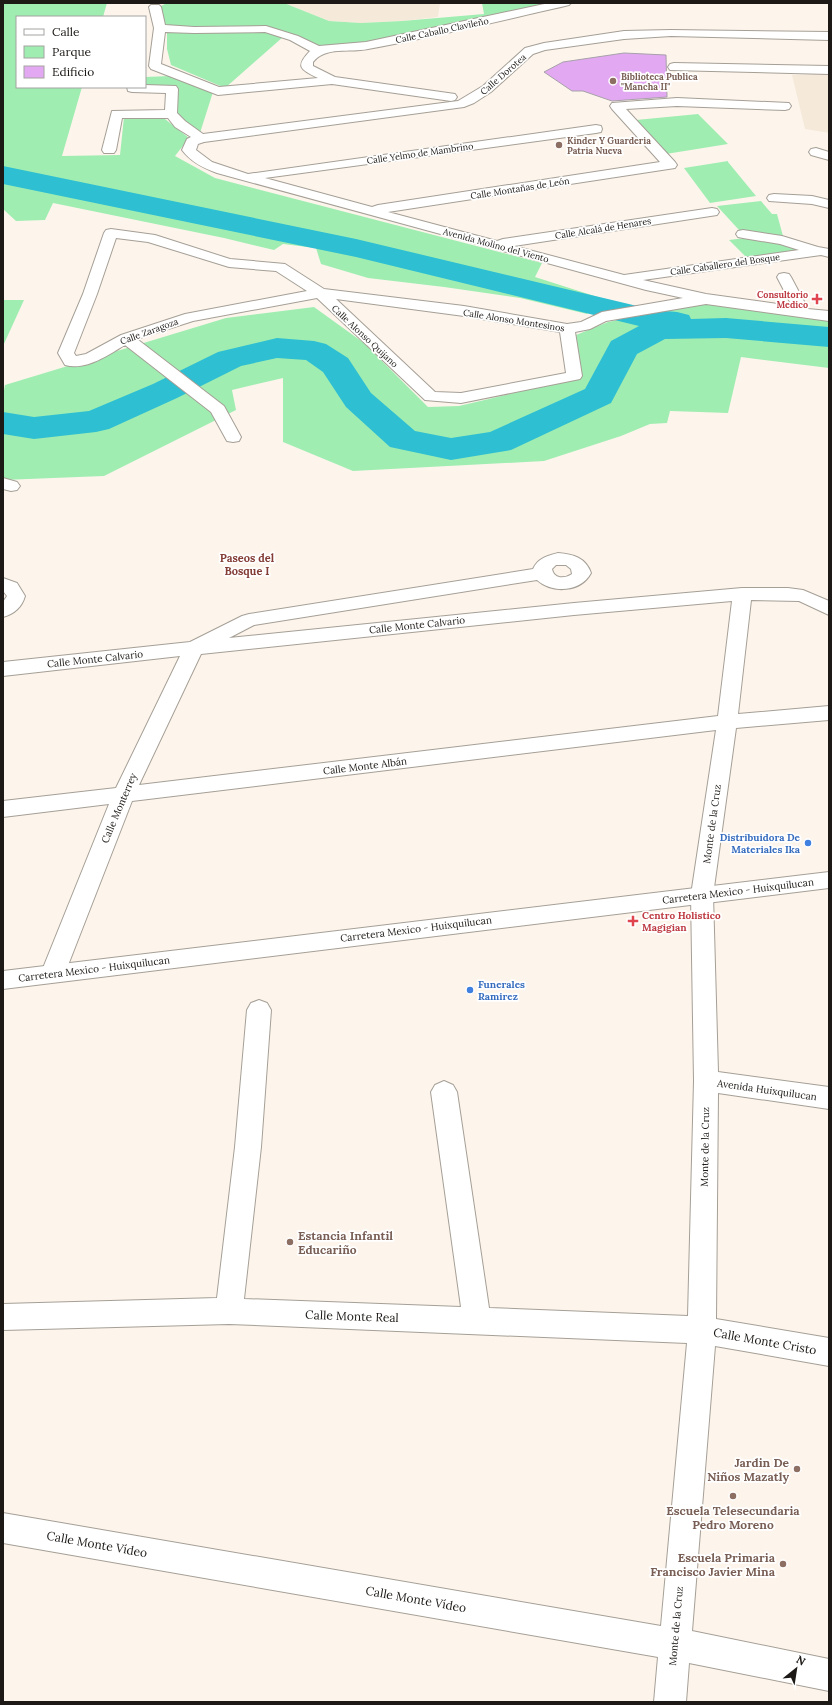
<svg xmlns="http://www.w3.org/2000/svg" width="832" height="1705" font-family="Lora,serif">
<rect width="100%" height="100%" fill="#fdf5ec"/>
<g fill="#f5e9d9">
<polygon points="284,3 440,3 438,17 402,21 361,23 329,21"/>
<polygon points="829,74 829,133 805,129 792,75"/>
</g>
<g fill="#a0edb2">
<polygon points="3,3 107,3 103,17 17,17 17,87 82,87 62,156 120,155 124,117 165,119 189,138 175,156 215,178 542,263 535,277 604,299 587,314 520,298 444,287 368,278 321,264 316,248 283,244 274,250 224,238 53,203 45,220 16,221 3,209"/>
<polygon points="167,3 284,3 329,21 361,23 402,21 484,14 482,3 551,3 360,45 319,48 297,36 270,27 188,28 164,26 159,7"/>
<polygon points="173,30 226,33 264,30 283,37 225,88 171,65 167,49 167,33"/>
<polygon points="170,76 213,92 200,133 176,114 174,87 145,86 145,77"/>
<polygon points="698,114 728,144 666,154 636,120"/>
<polygon points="728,161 728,162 756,196 710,203 684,168"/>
<polygon points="761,201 772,214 777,214 783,236 739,230 717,206"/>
<polygon points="745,238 781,242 807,250 747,258 729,240"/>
<polygon points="3,300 24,300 3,346"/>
<polygon points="703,304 829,320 829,368 741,357 728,413 670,411 667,423 650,424 621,436 544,461 353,471 283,442 283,378 232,390 236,410 104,476 3,480 3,396 5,385 226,318 314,307 364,343 428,407 459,406 581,377 576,335 608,322"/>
</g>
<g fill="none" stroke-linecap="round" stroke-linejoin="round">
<polygon fill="#2ebfd2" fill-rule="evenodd" points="3,166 356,239 654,310 677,312 689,315 691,319 726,318 829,327 829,347 726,338 665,339 637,354 611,403 511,450 451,460 390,447 346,407 323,372 306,360 277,358 241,366 177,398 109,429 96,432 34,439 3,434 3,412 34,417 89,411 153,384 218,352 277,338 314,341 326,344 348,358 371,393 415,431 451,438 490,432 585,389 611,341 639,326 356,257 3,184"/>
</g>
<polygon fill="#e2a9f2" stroke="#a7a0a9" points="624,53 666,55 667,97 612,101 583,91 572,91 544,72 563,62"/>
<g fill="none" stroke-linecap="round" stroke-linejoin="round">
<defs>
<g id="minor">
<path d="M 549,3 L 571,3 L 569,5 L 565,6 C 499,21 434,37 368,49 C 349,53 326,46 313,62 L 313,66 L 335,77 L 455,94 L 457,97 L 455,100 L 451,101 L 332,84 L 218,95 L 151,69 L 149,66 L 154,28 L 149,7 L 151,5 L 159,5 L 161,7 L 165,25 L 194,27 L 266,26 L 298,36 L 319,46 L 366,42 ZM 165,32 L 194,33 L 265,32 L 290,40 L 310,51 C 295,67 300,69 318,78 L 219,87 L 161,64 Z"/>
<path d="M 671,30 L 829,32 L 829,40 L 671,36 L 624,39 L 545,50 L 533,54 L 491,92 L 474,103 L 464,107 L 204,142 L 198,144 L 196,150 L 212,162 L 248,174 L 596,125 L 601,126 L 602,129 L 601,132 L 596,133 L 265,178 L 372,207 L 378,205 L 660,162 L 612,109 L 610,106 L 612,103 L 677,98 L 789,103 L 791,106 L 789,109 L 785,110 L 677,106 L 626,109 L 675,162 L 677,165 L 675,168 L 388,212 L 497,241 L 503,239 L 712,208 L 717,209 L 719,212 L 717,215 L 514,246 L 624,275 L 799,250 L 780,244 L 743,238 L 738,237 L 736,234 L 738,231 L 743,230 L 782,236 L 818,247 L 829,249 L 829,257 L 821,255 L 643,280 L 706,294 L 792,306 L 777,277 L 779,274 L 784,273 L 789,274 L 791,277 L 808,309 L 829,311 L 829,321 L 706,304 L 606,321 L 590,329 L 575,332 L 582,376 L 580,379 L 461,403 L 425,400 L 317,298 L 193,321 L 137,339 L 224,406 L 241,437 L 239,441 L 233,442 L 227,441 L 211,412 L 125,345 C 108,355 86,371 65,365 L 58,353 L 83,294 L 104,233 L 106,230 L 111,229 L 155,235 L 230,259 L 285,264 L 324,289 L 464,306 L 567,324 L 581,322 L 602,312 L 683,298 L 646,290 L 217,173 C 203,168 191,162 182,150 L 187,139 L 191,137 L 175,127 L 168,118 L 122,118 L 116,150 L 114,153 L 104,153 L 102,150 L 112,111 L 165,110 L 166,93 L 132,92 L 128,91 L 127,87 L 145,87 L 145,85 L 176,86 L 178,89 L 177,113 L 185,121 L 203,134 L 458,101 L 483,86 L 525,48 L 544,43 L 624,31 ZM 116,238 L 148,242 L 229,267 L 276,271 L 307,291 L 185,314 L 121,335 L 86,354 L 76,356 L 74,353 L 97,294 ZM 336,299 L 464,316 L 560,332 L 566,373 L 461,393 L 435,392 Z"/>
<polygon points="674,63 829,66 829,74 670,70 668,67 670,64"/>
<polygon points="816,148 829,152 829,160 811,155 809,152 811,149"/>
<polygon points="774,194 812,196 829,200 829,208 812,204 769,201 767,198 769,195"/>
<polygon points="3,478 17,482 20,486 17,490 11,491 3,489"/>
<path d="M 558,553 C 573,554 586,558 591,573 C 581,592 553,594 537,580 L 254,625 L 229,638 L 574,603 L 742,588 L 788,588 L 803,590 L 829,601 L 829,615 L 799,601 L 751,600 L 738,714 L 829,706 L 829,720 L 736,728 L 713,895 L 718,1072 L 829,1087 L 829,1109 L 718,1093 L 716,1319 L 829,1338 L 829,1366 L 715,1346 L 692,1631 L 829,1659 L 829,1691 L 689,1663 L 686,1702 L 654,1702 L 658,1657 L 3,1543 L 3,1513 L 661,1626 L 687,1343 L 229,1324 L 3,1330 L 3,1304 L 217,1298 L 235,1147 L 247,1010 L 251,1003 L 259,1000 L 267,1003 L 271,1010 L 261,1147 L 244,1299 L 461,1307 L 431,1092 L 435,1085 L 444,1081 L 453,1085 L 457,1092 L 489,1308 L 688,1316 L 694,1081 L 691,895 L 716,730 L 132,801 L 65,973 L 61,980 L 53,982 L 45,980 L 41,973 L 109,804 L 3,817 L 3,801 L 116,788 L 180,656 L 3,676 L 3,662 L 190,642 L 242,616 L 249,614 L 533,569 C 538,558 547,556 558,553 ZM 556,565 L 566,565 L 571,569 L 572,574 C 564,579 554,579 552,569 ZM 732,601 L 718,716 L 139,785 L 201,654 L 574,615 Z"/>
<path d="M 3,578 L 17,583 L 25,596 C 22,607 14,614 3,617 L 3,602 L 7,596 L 3,591 Z"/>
</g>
<polygon id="major" points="829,872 829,888 3,989 3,971"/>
</defs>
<use href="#minor" stroke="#a59f96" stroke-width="2"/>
<use href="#major" stroke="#a59f96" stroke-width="2"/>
<use href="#minor" fill="#fff" fill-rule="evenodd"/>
<use href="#major" fill="#fff" fill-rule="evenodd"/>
</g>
<g fill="#8d6e63" stroke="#fff" stroke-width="1.5">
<circle cx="613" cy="81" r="4"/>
<circle cx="559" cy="145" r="4"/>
<circle cx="290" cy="1242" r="4"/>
<circle cx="797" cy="1469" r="4"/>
<circle cx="733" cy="1496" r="4"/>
<circle cx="783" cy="1564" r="4"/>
</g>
<g fill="#e0444e" stroke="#fff" stroke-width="1.5">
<path d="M815 293h4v4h4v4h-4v4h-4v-4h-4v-4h4z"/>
<path d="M631 915h4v4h4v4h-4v4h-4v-4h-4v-4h4z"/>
</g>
<g fill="#3f7fe0" stroke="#fff" stroke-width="1.5">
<circle cx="808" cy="843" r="4"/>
<circle cx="470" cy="990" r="4"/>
</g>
<g text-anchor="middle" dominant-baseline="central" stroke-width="3.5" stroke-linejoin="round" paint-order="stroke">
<g font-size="9" fill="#1c1916" stroke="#fff">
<text transform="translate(442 30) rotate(-12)">Calle Caballo Clavileño</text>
<text transform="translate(503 74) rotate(-41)">Calle Dorotea</text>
<text transform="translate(420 153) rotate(-8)">Calle Yelmo de Mambrino</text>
<text transform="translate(520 188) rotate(-9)">Calle Montañas de León</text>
<text transform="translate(603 228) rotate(-9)">Calle Alcalá de Henares</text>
<text transform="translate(496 245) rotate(15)">Avenida Molino del Viento</text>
<text transform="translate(725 264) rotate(-8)">Calle Caballero del Bosque</text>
<text transform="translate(514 320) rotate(9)">Calle Alonso Montesinos</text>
<text transform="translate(149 331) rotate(-20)">Calle Zaragoza</text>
<text transform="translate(365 336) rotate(43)">Calle Alonso Quijano</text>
</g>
<g font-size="9" font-weight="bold" fill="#785e54" stroke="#fff" text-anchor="start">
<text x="621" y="76">Biblioteca Publica<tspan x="621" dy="10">"Mancha II"</tspan></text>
<text x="567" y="140">Kinder Y Guarderia<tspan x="567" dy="10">Patria Nueva</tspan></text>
</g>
<g font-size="9" font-weight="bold" fill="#be3a42" stroke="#fff" text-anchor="end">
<text x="808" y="294">Consultorio<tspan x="808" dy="10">Medico</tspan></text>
</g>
<g font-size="10" fill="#1c1916" stroke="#fff">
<text transform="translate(417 625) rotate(-6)">Calle Monte Calvario</text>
<text transform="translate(95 659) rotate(-6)">Calle Monte Calvario</text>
<text transform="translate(365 766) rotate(-7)">Calle Monte Albán</text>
<text transform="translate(119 808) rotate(-67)">Calle Monterrey</text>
<text transform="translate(712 824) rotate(-82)">Monte de la Cruz</text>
<text transform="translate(738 891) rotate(-7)">Carretera Mexico - Huixquilucan</text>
<text transform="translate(416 929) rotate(-7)">Carretera Mexico - Huixquilucan</text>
<text transform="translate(94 969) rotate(-7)">Carretera Mexico - Huixquilucan</text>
<text transform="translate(767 1090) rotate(8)">Avenida Huixquilucan</text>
<text transform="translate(705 1147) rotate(-89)">Monte de la Cruz</text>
<text transform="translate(676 1626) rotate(-85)">Monte de la Cruz</text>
</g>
<g font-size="10" font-weight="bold" fill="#366cbe" stroke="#fff" text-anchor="end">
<text x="800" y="837">Distribuidora De<tspan x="800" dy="12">Materiales Ika</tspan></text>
<text x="478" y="984" text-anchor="start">Funerales<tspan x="478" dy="12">Ramirez</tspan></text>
</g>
<g font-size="10" font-weight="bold" fill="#be3a42" stroke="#fff" text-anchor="start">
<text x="642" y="915">Centro Holistico<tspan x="642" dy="12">Magigian</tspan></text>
</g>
<g font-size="11" font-weight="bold" fill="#843c36" stroke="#fff">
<text x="247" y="558">Paseos del<tspan x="247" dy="13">Bosque I</tspan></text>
</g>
<g font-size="12" font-weight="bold" fill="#785e54" stroke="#fff" text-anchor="end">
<text x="298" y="1235" text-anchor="start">Estancia Infantil<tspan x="298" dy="14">Educariño</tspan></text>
<text x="789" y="1462">Jardin De<tspan x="789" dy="14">Niños Mazatly</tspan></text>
<text x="733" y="1510" text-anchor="middle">Escuela Telesecundaria<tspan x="733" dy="14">Pedro Moreno</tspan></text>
<text x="775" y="1557">Escuela Primaria<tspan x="775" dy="14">Francisco Javier Mina</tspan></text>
</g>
<g font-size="12" fill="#1c1916" stroke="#fff">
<text transform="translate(352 1316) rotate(2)">Calle Monte Real</text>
<text transform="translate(765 1341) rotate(10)">Calle Monte Cristo</text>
<text transform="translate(97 1544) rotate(10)">Calle Monte Vídeo</text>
<text transform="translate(416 1599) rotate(10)">Calle Monte Vídeo</text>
</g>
</g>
<rect width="832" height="1705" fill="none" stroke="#1c1916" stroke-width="8"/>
<rect x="16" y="16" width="130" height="72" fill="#ffffff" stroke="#a4a3a2"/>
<rect x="24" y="29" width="20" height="6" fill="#ffffff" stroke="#a4a3a2"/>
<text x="52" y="36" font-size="12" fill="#1c1916">Calle</text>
<rect x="24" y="46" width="20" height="12" fill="#a0edb2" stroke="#a4a3a2"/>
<text x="52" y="56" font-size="12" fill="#1c1916">Parque</text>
<rect x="24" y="66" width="20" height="12" fill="#e2a9f2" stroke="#a4a3a2"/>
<text x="52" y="76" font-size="12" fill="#1c1916">Edificio</text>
<g transform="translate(796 1669) rotate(30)" stroke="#ffffff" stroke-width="3" paint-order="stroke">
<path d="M0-3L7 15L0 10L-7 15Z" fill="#1c1916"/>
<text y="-6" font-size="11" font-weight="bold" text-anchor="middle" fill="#1c1916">N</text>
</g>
</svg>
